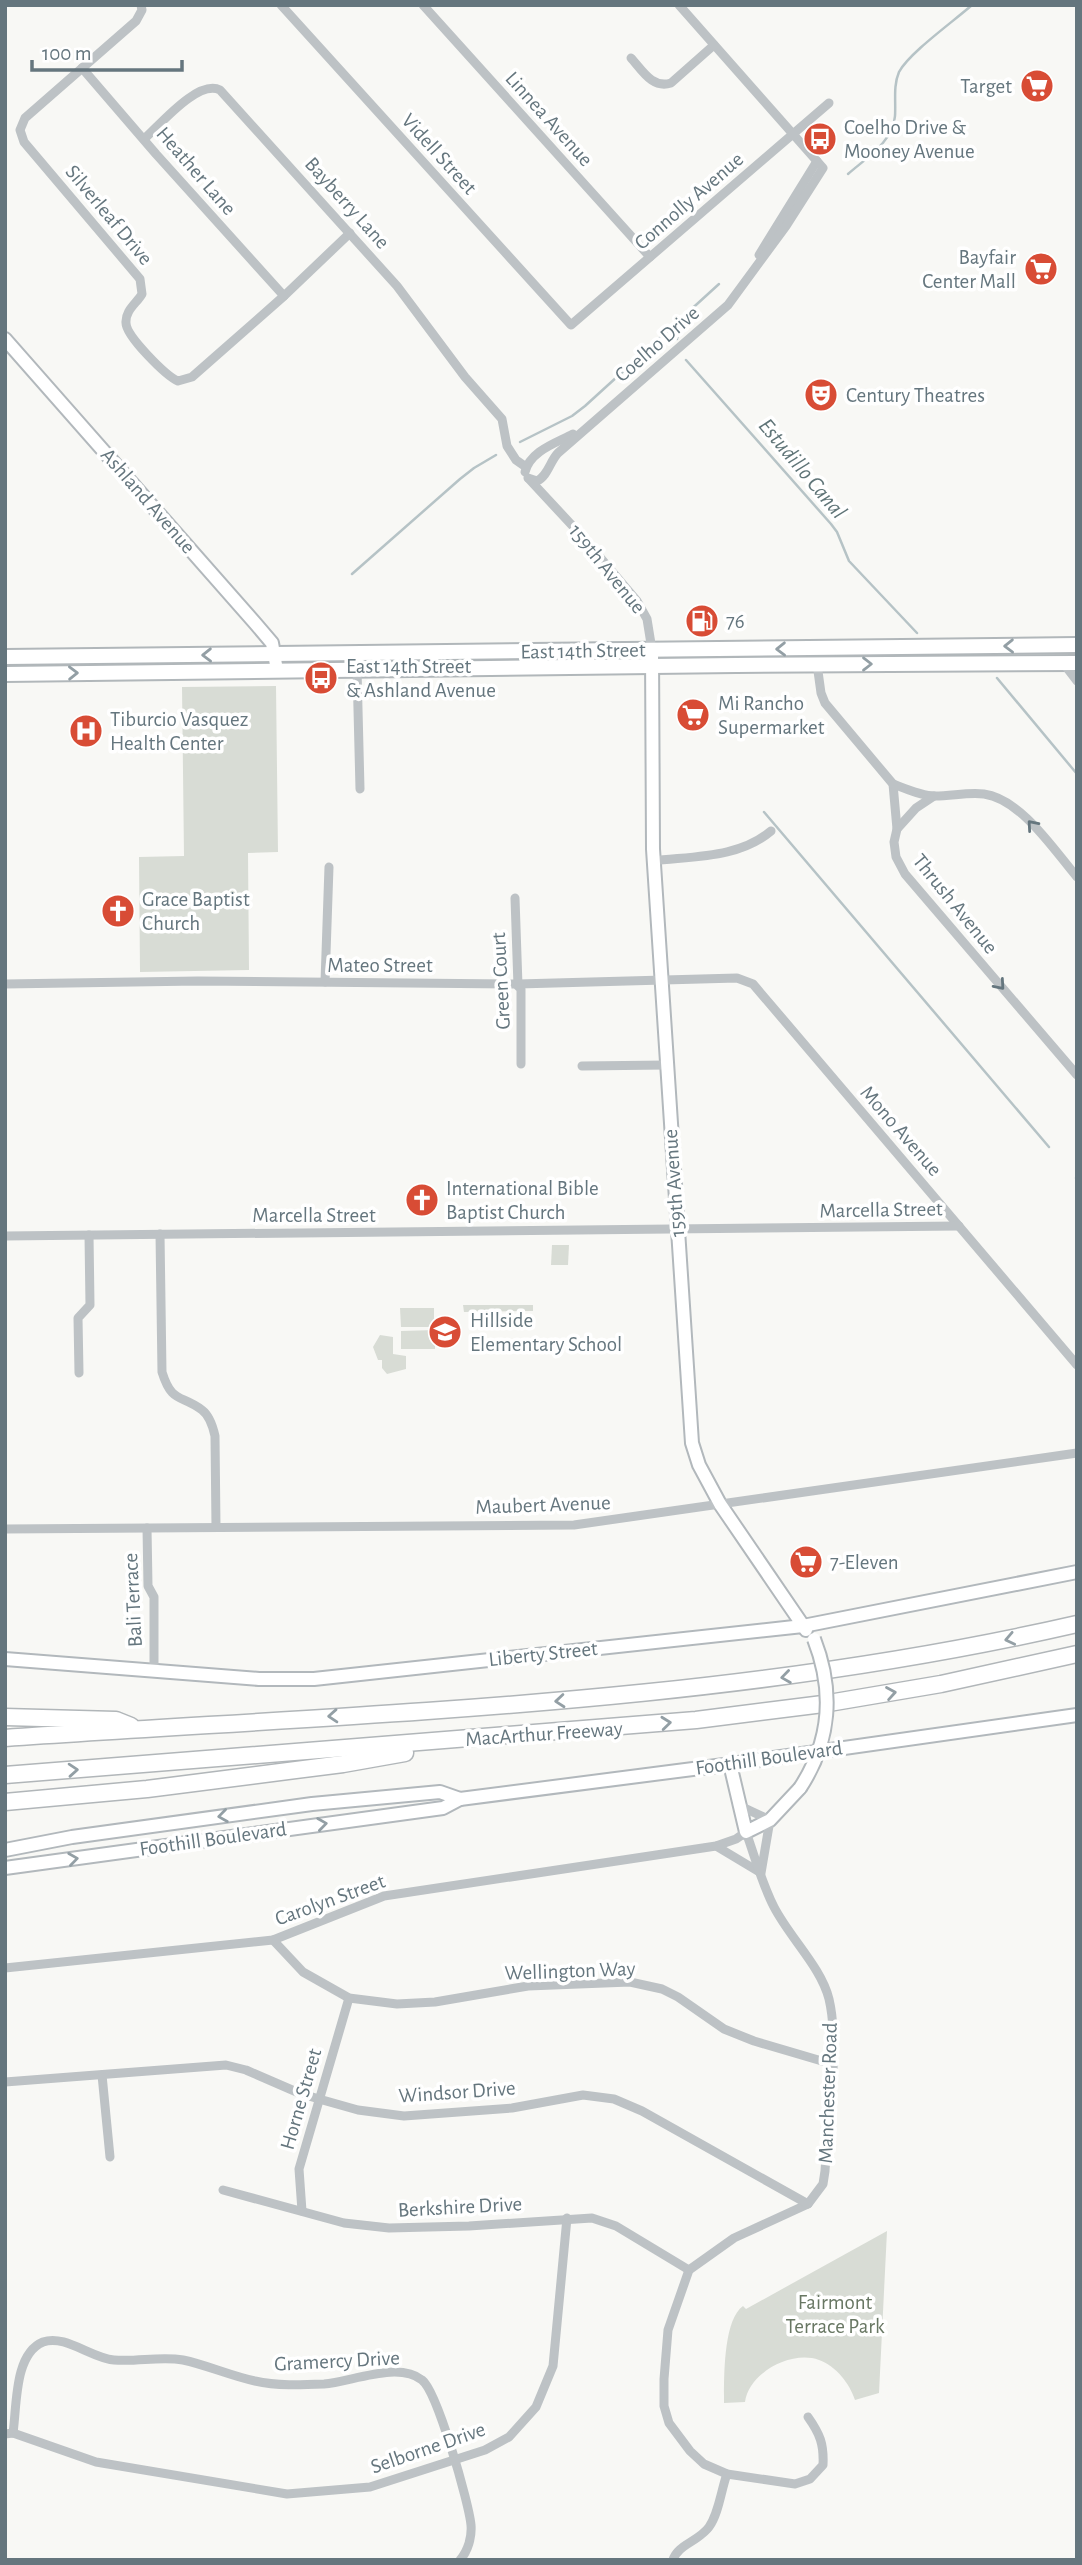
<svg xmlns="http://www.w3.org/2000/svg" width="1082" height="2565" font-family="'Alegreya Sans',sans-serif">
<rect width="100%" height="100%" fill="#f8f8f5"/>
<g fill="#d8dcd5">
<polygon points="276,686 278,852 248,853 249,970 140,972 139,857 184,856 182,687"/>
<polygon points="552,1245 569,1245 568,1265 551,1265"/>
<polygon points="463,1305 533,1305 533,1311 464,1312"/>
<polygon points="400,1308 434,1308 434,1327 401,1327"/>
<polygon points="435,1330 435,1349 401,1349 401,1331"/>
<polygon points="380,1335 393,1337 393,1354 406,1356 406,1369 387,1374 382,1368 382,1360 378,1360 373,1347"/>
<path d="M 887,2231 L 879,2393 L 855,2400 C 850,2384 836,2366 819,2360 C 791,2350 749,2373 745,2402 L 724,2403 C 724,2379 723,2320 743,2306 L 746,2309 Z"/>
</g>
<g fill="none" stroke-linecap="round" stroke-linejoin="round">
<g stroke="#b6c3c6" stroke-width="2.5">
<path d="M 848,174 C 866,158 893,142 895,116 C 896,101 893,86 899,72 C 909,53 954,21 972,5"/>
<polyline points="677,339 680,322"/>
<polyline points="686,360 831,524 837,532 849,561 917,633"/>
<polyline points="520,442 572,416 585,406 719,284"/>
<polyline points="352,574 460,479 474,468 496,455"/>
<polyline points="997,678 1077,774"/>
<polyline points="764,812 1049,1147"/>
<polyline points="1076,1178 1077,1179"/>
</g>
<defs>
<g id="secondary">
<polyline points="5,339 255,623 272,643 277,670"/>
<polyline points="652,650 653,849 692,1443 699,1465 720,1504 806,1630"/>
<polyline points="5,1659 259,1679 314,1679 803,1626 1077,1572"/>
<polyline points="730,1764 746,1832 770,1820 800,1788"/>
<polyline points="5,1850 72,1837 312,1804 440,1792 460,1799"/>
<polyline points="5,1868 443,1808 460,1799 724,1765 1077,1715"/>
</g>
<g id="primary">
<polyline points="5,657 1077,645"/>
<polyline points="5,674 736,665 1077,663"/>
</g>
<g id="highway">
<polyline points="5,1717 116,1720 131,1726"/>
<path d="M 5,1738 C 364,1713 725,1705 1077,1624"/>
<polyline points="5,1775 696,1720 823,1704 941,1684 1077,1654"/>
<polyline points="5,1802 147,1789 343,1764 405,1753"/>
</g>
</defs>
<use href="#secondary" stroke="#b2b8bc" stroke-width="16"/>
<use href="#primary" stroke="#b1b7ba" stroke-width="18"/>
<use href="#highway" stroke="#b1b6b9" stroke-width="19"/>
<g stroke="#bdc2c5" stroke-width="9">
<path d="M 141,5 L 142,10 L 136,21 L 25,118 L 20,130 L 24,142 L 140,279 L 142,294 C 137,303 125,310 126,323 C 126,336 166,376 178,381 L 192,377 L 284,296 L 350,233"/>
<polyline points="281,5 571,325 829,103"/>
<polyline points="423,5 650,257"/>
<path d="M 631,58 C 642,70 652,89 671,83 L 714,45"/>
<polyline points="82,68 156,154 284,296"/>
<path d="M 144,139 C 160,125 198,79 220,90 L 397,286 L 465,377 L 502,419 L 507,446 L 516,460 L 526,467"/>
<polyline points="759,255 817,161"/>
<path d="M 525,472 C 530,451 556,443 573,434"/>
<path d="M 528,478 L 537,481 C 548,476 550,461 558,453 L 728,305 L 786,226 L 823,168 L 679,5"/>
<polyline points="529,479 581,535 637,601 647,619 652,650"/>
<polyline points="817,664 821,693 825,703 893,784 897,829 894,842 896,857 905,874 1077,1075"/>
<polyline points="1064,664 1077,681"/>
<polyline points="357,669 360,789"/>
<path d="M 893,784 C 906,789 922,796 935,796 C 952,796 968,792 984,794 C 1021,799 1054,850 1077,877"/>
<polyline points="897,829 916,808 934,796"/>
<path d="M 653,861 C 694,856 739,858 771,831"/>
<polyline points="515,898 518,986 521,989 521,1064"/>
<polyline points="325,982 329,867"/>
<polyline points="5,984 198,981 518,984 737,978 753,984 1077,1365"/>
<polyline points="582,1066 666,1065"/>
<path d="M 160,1234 L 162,1372 C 172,1404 181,1394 202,1410 C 210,1416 213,1427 215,1436 L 216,1527"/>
<polyline points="5,1236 959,1226"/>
<polyline points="79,1373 78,1318 90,1305 89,1235"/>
<polyline points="147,1528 148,1586 154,1597 154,1671"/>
<polyline points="5,1529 574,1525 1077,1453"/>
<polyline points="716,1846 761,1873 770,1820 738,1805"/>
<polyline points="273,1940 303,1972 349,1998 397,2004 435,2002 528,1986 630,1982 662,1989 678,1997 724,2029 754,2041 832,2064"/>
<path d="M 5,1968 L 273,1940 L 384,1896 L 716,1846 L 736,1839 L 746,1832 C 755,1857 762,1884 774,1907 C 790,1938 821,1967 829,1999 C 840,2045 828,2122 825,2171 L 823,2184 L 808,2204 L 734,2238 L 689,2270 L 668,2330 L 664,2379 L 664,2406 L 669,2423 L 690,2451 L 704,2464 L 727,2474 L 795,2484 L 810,2479 L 823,2465 C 824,2444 820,2434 808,2417"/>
<polyline points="102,2075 110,2157"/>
<polyline points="5,2082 226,2065 246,2070 299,2093 319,2099 358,2110 404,2116 512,2108 583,2095 614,2099 642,2111 808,2204"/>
<polyline points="223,2190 344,2223 389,2228 469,2226 592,2218 616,2226 689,2270"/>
<polyline points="302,2211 299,2169 349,1998"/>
<path d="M 13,2433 C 17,2406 14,2354 43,2342 C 65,2334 91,2358 114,2360 C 137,2362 161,2356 183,2360 C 207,2365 231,2376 255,2381 C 277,2386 301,2385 324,2384 C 351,2382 398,2361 422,2380 C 437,2391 469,2503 471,2525 C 472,2537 468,2551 460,2560"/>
<polyline points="5,2434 13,2433 96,2462 287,2494 370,2487 485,2450 509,2437 536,2407 553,2366 567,2218"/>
<path d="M 673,2560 C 677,2545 699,2541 709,2527 C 719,2513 721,2490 727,2474"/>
</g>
<use href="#secondary" stroke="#fff" stroke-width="12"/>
<use href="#primary" stroke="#fff" stroke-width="14"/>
<use href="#highway" stroke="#fff" stroke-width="16"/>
<defs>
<path id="secondary-bridge" d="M 800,1788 C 831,1741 834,1690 814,1639"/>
</defs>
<use href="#secondary-bridge" stroke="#b2b8bc" stroke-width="16" stroke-linecap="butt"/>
<use href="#secondary-bridge" stroke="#fff" stroke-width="12"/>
</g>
<defs><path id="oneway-chevron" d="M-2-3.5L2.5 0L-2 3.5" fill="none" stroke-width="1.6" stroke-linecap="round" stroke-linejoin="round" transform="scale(1.75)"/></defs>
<g stroke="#939fa5">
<use href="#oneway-chevron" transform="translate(1009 646) rotate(179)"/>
<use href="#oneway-chevron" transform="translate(781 649) rotate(179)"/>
<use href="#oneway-chevron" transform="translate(207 655) rotate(179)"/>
<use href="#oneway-chevron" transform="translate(867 664)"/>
<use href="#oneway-chevron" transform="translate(73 673) rotate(-1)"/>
<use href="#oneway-chevron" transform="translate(1010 1639) rotate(168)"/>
<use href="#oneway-chevron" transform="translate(786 1677) rotate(172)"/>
<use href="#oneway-chevron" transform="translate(891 1693) rotate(-10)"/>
<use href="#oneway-chevron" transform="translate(560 1701) rotate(175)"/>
<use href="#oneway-chevron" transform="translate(333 1716) rotate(176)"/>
<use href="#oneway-chevron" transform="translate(666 1723) rotate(-6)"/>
<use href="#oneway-chevron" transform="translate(73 1770) rotate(-4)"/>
<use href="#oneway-chevron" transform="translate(223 1816) rotate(172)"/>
<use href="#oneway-chevron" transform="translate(322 1824) rotate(-8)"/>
<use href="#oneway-chevron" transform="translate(73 1859) rotate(-8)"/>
</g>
<g stroke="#65767e">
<use href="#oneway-chevron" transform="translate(1032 825) rotate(-131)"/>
<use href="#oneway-chevron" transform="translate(1000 985) rotate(49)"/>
</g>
<defs>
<symbol id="supermarket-disc" viewBox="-11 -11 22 22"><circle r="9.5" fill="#d84c35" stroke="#fff"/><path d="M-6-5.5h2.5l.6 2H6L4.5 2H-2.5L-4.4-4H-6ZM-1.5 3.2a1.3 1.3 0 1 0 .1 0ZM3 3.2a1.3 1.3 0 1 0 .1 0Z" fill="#fff"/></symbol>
<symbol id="bus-disc" viewBox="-11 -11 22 22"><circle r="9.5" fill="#d84c35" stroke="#fff"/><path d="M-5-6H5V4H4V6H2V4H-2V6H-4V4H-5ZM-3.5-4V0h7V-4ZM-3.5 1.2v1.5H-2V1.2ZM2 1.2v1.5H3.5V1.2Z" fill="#fff"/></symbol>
<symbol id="theatre-disc" viewBox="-11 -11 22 22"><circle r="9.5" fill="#d84c35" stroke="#fff"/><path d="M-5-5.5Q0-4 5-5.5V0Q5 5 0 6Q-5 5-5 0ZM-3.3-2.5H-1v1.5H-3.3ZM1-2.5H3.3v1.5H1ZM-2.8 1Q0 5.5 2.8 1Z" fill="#fff"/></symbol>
<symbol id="fuel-disc" viewBox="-11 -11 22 22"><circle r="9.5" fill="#d84c35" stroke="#fff"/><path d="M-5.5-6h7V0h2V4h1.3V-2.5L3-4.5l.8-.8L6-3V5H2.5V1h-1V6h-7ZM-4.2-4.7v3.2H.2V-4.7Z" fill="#fff"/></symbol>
<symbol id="hospital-disc" viewBox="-11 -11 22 22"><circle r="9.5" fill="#d84c35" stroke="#fff"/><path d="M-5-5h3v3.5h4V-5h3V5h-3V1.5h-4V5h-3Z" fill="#fff"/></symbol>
<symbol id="church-disc" viewBox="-11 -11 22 22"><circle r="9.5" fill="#d84c35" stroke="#fff"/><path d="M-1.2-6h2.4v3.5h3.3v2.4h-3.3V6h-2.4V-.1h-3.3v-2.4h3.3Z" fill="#fff"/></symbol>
<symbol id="school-disc" viewBox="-11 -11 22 22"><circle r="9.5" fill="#d84c35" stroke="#fff"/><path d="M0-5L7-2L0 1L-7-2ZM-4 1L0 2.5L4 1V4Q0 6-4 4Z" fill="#fff"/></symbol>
</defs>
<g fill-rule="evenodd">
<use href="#supermarket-disc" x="1018" y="67" width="38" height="38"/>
<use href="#bus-disc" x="801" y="120" width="38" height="38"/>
<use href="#supermarket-disc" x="1022" y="250" width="38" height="38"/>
<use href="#theatre-disc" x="802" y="376" width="38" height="38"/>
<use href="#fuel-disc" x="683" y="602" width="38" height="38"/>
<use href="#bus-disc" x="302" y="659" width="38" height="38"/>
<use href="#supermarket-disc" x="674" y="696" width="38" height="38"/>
<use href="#hospital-disc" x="67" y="712" width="38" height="38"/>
<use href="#church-disc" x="99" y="892" width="38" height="38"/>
<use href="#church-disc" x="403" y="1181" width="38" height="38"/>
<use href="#school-disc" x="426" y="1313" width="38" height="38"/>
<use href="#supermarket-disc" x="787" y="1543" width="38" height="38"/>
</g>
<g text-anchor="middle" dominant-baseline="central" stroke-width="7" stroke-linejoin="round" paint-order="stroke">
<g font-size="21" fill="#65767e" stroke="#fff" text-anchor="start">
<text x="1012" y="86" text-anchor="end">Target</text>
<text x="844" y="127">Coelho Drive &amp;<tspan x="844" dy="24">Mooney Avenue</tspan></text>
<text x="1016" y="257" text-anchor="end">Bayfair<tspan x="1016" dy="24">Center Mall</tspan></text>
<text x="846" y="395">Century Theatres</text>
<text x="726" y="621">76</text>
<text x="346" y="666">East 14th Street<tspan x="346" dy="24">&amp; Ashland Avenue</tspan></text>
<text x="718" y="703">Mi Rancho<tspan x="718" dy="24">Supermarket</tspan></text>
<text x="110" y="719">Tiburcio Vasquez<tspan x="110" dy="24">Health Center</tspan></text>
<text x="142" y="899">Grace Baptist<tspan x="142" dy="24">Church</tspan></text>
<text x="446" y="1188">International Bible<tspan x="446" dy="24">Baptist Church</tspan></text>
<text x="470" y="1320">Hillside<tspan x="470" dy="24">Elementary School</tspan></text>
<text x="830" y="1562">7-Eleven</text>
</g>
<g font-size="21" fill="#65767e" stroke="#fff">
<text transform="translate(549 119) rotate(48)">Linnea Avenue</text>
<text transform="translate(439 154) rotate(48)">Videll Street</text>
<text transform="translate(196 171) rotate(49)">Heather Lane</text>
<text transform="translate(689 201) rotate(-41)">Connolly Avenue</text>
<text transform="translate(347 203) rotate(48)">Bayberry Lane</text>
<text transform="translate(109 215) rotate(50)">Silverleaf Drive</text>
<text transform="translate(657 344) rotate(-41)">Coelho Drive</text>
<text transform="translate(148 501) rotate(49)">Ashland Avenue</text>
<text transform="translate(607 569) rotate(51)">159th Avenue</text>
<text transform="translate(583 651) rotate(-1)">East 14th Street</text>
<text transform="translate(955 904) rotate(51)">Thrush Avenue</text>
<text x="380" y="965">Mateo Street</text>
<text transform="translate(501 981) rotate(-93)">Green Court</text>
<text transform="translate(901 1131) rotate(49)">Mono Avenue</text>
<text transform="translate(674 1183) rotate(-94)">159th Avenue</text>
<text transform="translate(881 1210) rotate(-1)">Marcella Street</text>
<text x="314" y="1215">Marcella Street</text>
<text transform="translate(543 1505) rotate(-2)">Maubert Avenue</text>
<text transform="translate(133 1600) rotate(-93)">Bali Terrace</text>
<text transform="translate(543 1654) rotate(-6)">Liberty Street</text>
<text transform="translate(544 1734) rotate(-4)">MacArthur Freeway</text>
<text transform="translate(769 1758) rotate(-8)">Foothill Boulevard</text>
<text transform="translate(213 1839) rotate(-8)">Foothill Boulevard</text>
<text transform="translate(330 1900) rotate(-20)">Carolyn Street</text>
<text transform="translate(570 1971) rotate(-2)">Wellington Way</text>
<text transform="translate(457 2092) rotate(-4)">Windsor Drive</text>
<text transform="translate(828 2093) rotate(-88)">Manchester Road</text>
<text transform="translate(301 2099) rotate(-74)">Horne Street</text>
<text transform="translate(460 2207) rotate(-3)">Berkshire Drive</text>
<text transform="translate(337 2361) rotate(-3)">Gramercy Drive</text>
<text transform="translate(428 2448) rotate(-19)">Selborne Drive</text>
</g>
<g font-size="21" fill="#687763" stroke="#fff">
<text x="835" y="2302">Fairmont<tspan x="835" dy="24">Terrace Park</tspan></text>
</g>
<g font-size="23" font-style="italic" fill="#607578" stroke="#fff">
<text transform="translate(802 469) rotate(50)">Estudillo Canal</text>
</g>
</g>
<rect width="1082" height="2565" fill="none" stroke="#65767e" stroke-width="14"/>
<path d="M32 60v10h150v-10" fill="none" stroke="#65767e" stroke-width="3.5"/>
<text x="42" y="60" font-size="21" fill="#65767e" stroke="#ffffff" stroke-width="5" paint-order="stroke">100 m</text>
</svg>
